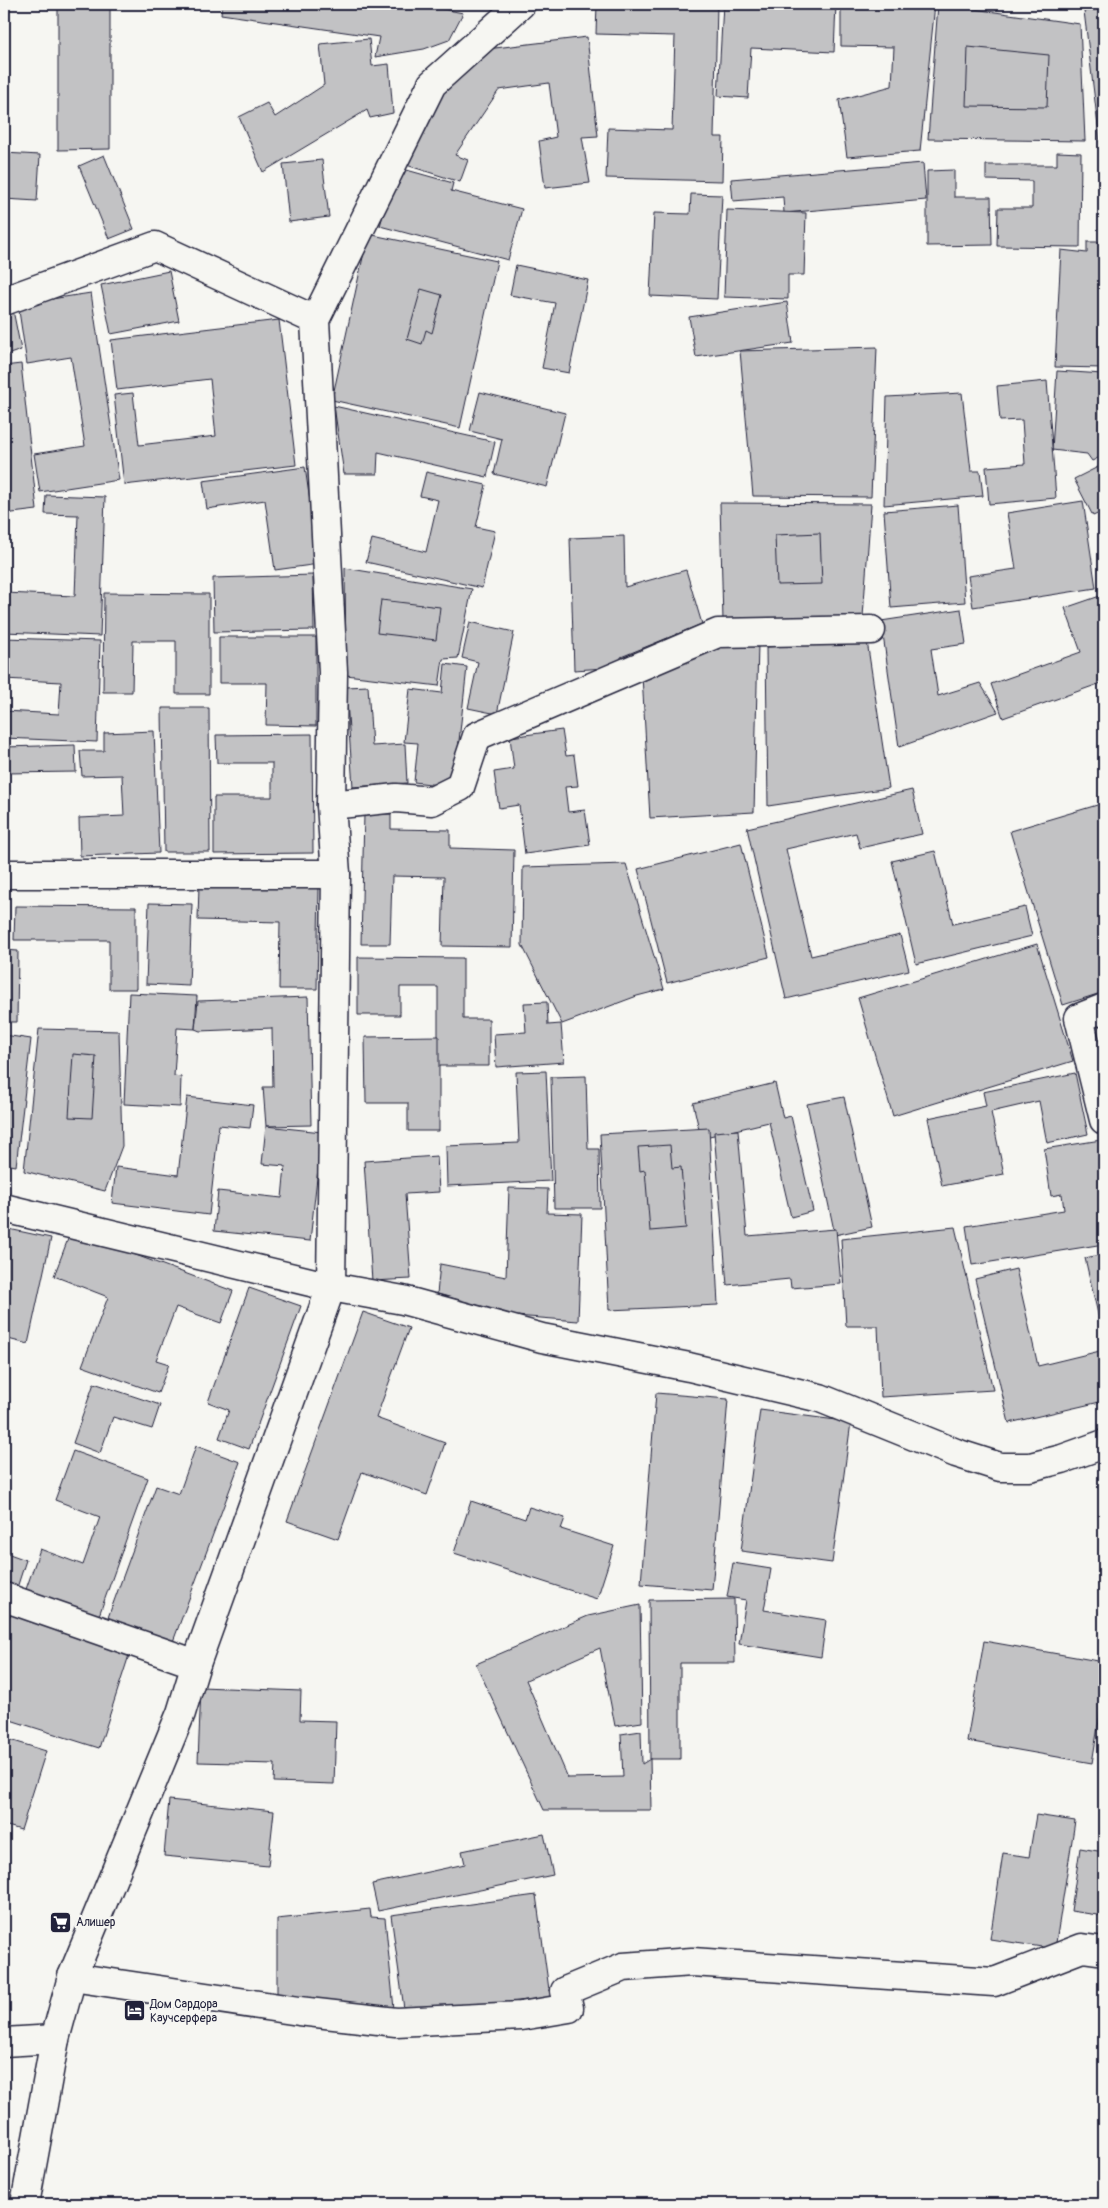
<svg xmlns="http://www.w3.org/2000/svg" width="1108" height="2208" font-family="Pangolin,sans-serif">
<rect width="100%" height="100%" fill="#f6f6f2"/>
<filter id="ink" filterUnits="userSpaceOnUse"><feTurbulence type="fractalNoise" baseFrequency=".02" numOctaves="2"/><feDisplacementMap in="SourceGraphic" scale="10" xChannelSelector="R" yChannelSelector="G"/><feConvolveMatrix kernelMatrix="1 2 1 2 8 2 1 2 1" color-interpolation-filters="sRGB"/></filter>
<g filter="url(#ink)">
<g fill="#c2c2c4" stroke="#22223b">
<polygon points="58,4 110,4 110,149 58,150"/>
<polygon points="222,4 418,4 463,13 449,40 424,49 375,57 379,37 221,14"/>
<polygon points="597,4 717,4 714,137 723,137 722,181 606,178 608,128 672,130 675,36 596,34"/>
<polygon points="723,4 836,4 834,52 751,48 748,98 718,96"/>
<polygon points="841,4 935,4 920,151 847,157 839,100 892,86 894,47 841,46"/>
<polygon points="938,4 1080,24 1085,141 928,139"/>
<polygon points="1104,9 1104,143 1100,143 1084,11"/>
<polygon points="587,37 598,136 582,137 590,183 545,188 539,141 556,137 549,83 499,90 455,155 468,160 460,182 400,163 470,51"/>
<polygon points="369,39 372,66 389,64 393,113 370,118 367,110 263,172 239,117 267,103 275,117 324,85 320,44"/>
<polygon points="968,47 1049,55 1047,107 966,106"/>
<polygon points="1057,152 1081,153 1080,247 997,246 998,208 1032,208 1032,181 986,180 986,165 1057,165"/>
<polygon points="4,153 40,155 37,201 4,199"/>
<polygon points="104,155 134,229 109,239 79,166"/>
<polygon points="322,160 329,217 289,222 283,164"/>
<polygon points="923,163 926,200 784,213 783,197 733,201 731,179"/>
<polygon points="396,167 453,183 451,191 522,209 508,260 380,226"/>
<polygon points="954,170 954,197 991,197 992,245 927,246 927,171"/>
<polygon points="691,194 722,195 717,299 650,296 654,213 690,214"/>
<polygon points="727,210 806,213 804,275 788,275 788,299 724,297"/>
<polygon points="368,234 497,261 460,428 332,400"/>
<polygon points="1087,242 1104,242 1104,368 1055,367 1061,250 1087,253"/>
<polygon points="516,265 588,280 569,373 542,368 555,303 510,295"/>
<polygon points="169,271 179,321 111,334 101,285"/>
<polygon points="421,289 442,295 432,333 426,330 422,344 407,339"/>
<polygon points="91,293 119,480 40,492 34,454 85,446 71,357 27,364 18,304"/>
<polygon points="787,302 793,343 696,357 689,317"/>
<polygon points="12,305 21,350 4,356 4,308"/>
<polygon points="279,320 296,465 124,485 114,395 133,393 139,445 216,436 210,379 117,390 111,340"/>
<polygon points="877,347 871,497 753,496 740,351"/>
<polygon points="21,364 37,510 4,514 4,366"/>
<polygon points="1057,371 1103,374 1102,412 1104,412 1104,455 1092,461 1087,454 1052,450"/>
<polygon points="1047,381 1056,498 989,504 986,467 1025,464 1022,420 1000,421 997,386"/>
<polygon points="480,392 565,413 547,487 494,474 502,439 470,431"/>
<polygon points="962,393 971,471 980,471 983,496 884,505 887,397"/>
<polygon points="334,406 495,442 487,477 378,452 377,474 344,474"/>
<polygon points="1104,464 1104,511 1093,516 1074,479"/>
<polygon points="305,467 319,564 275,570 265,500 207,509 203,481"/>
<polygon points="426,472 486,485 476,527 495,531 482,588 366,562 372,539 426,552 438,500 420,496"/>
<polygon points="46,495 105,497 100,636 4,632 4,593 75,596 78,515 45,514"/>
<polygon points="1083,501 1096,588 973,607 968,576 1016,569 1007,513"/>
<polygon points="720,503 871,504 863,617 723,621"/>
<polygon points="958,505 965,602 891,608 884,511"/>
<polygon points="820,533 822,584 777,585 775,535"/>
<polygon points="624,536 625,587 686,570 702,624 621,657 621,667 574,670 570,538"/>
<polygon points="345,568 472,589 458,658 443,659 439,686 346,675"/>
<polygon points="313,575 314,630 214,632 213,578"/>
<polygon points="104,593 209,594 209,694 176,694 176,641 133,641 132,692 103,692"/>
<polygon points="1100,596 1104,608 1104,682 1003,718 991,684 1081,652 1065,608"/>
<polygon points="381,600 440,607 436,640 377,633"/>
<polygon points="961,609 966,644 931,649 938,696 980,683 998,712 899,747 881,621"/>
<polygon points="470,622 514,632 497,714 468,708 478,662 462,658"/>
<polygon points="219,637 316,637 316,726 266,725 267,683 219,683"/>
<polygon points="4,638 100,641 97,742 4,738 4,711 59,714 61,682 4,679"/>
<polygon points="867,641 889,788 768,806 766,647"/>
<polygon points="758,643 754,812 650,818 642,675 713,645"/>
<polygon points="445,664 467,667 454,787 414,782 418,743 404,742 410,689 442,693"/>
<polygon points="368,686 372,746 405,744 407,783 353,787 346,687"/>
<polygon points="162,708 209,708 210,852 164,852"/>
<polygon points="562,730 566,756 574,755 578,786 565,787 568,812 585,810 590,845 525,854 519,805 499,808 494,772 514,769 510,737"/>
<polygon points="154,731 159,853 80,856 79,818 124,816 122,775 82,776 80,751 104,751 104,733"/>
<polygon points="312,734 313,853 214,854 214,797 272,797 272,763 217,763 216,735"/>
<polygon points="75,745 76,772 5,773 6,853 4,853 4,747"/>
<polygon points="912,790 922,834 860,848 856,833 786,849 811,956 900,935 909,970 786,999 747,828"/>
<polygon points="1104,803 1104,992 1063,1005 1010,831"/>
<polygon points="364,814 391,814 391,829 450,830 450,848 514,850 512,947 442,946 444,877 392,876 390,944 361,944"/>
<polygon points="741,843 769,957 667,983 638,869"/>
<polygon points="935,851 953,924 1025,907 1032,936 916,964 892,861"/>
<polygon points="626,864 664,989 637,996 562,1024 522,945 523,867"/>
<polygon points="199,885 319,886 317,989 279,989 280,922 198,920"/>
<polygon points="149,903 192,904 189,986 146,984"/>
<polygon points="15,906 136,907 136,989 109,989 109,940 14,940"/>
<polygon points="1037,944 1073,1061 893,1116 858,998"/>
<polygon points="4,950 18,951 17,1022 4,1022"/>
<polygon points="358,957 463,958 463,1019 489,1019 489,1066 438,1066 438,987 400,987 400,1015 358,1015"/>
<polygon points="129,993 197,996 195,1029 177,1028 174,1076 181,1077 180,1107 124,1104"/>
<polygon points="308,997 311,1125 266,1126 263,1087 273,1087 272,1028 200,1031 195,1029 198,1001"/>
<polygon points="547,1002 548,1025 561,1024 564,1062 496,1067 494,1034 526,1032 524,1003"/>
<polygon points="39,1029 119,1031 122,1146 105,1191 24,1171"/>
<polygon points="4,1035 31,1039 16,1166 4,1164"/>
<polygon points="439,1036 439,1131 408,1131 408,1103 366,1103 365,1037"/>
<polygon points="73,1054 96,1056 92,1118 69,1117"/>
<polygon points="546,1071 551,1181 447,1186 446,1146 519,1143 516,1072"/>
<polygon points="1075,1073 1088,1134 1047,1143 1039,1101 991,1112 1004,1174 942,1186 928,1118 986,1106 983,1092"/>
<polygon points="586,1076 588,1149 599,1149 600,1208 554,1208 551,1077"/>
<polygon points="775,1083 783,1118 791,1116 813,1211 791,1217 769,1122 701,1138 693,1103"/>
<polygon points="187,1097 253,1105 250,1128 219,1125 209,1215 112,1203 116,1167 178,1175"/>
<polygon points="844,1097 872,1227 835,1235 807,1104"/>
<polygon points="266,1126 322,1132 310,1241 214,1231 218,1191 282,1198 285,1166 262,1164"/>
<polygon points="709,1128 718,1305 609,1310 600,1134"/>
<polygon points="738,1130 747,1236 836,1229 841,1284 791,1288 790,1279 727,1285 714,1132"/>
<polygon points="1101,1140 1104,1163 1104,1244 972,1265 966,1226 1064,1210 1062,1194 1051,1196 1044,1149"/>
<polygon points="670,1145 672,1168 681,1167 686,1228 650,1231 645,1170 640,1171 638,1147"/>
<polygon points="437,1156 439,1192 405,1194 411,1279 372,1281 364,1161"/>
<polygon points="509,1188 548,1189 547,1213 582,1214 578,1321 516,1316 437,1294 440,1264 506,1277"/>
<polygon points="955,1227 993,1390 881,1397 878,1326 846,1326 841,1239"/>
<polygon points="4,1228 51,1238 28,1344 4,1338"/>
<polygon points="71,1231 233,1291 221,1323 176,1307 156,1360 169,1364 158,1393 82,1366 108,1297 54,1276"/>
<polygon points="1104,1254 1104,1340 1085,1258"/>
<polygon points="1016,1269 1038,1366 1104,1350 1104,1401 1009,1423 975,1279"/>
<polygon points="249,1288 301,1306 249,1449 219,1438 229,1410 208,1402"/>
<polygon points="363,1312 409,1328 376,1418 445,1443 427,1495 362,1472 338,1539 287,1521"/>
<polygon points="94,1383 160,1405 152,1429 113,1417 100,1453 73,1443"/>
<polygon points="656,1393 728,1399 712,1590 641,1584"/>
<polygon points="760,1410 851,1422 832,1563 741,1551"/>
<polygon points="196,1446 240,1462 171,1647 106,1623 156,1486 179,1494"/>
<polygon points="73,1451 148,1478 97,1621 24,1595 40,1549 83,1565 100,1517 55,1500"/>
<polygon points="471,1501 525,1519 529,1507 565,1518 561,1529 614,1546 597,1599 454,1553"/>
<polygon points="4,1552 26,1560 15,1594 4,1590"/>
<polygon points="733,1563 771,1569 764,1610 826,1620 821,1657 739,1644 746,1600 727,1597"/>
<polygon points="734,1599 735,1663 680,1663 680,1759 650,1759 649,1600"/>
<polygon points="640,1605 642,1722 615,1726 600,1648 526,1680 568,1778 623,1777 621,1734 641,1731 642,1764 650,1759 651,1810 544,1810 476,1664 588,1616"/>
<polygon points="4,1609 131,1649 99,1748 4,1718"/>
<polygon points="984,1641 1104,1662 1104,1690 1092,1763 967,1741"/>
<polygon points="201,1687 301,1691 300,1720 336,1721 334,1784 274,1782 275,1764 198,1762"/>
<polygon points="4,1738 46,1751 21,1830 4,1825"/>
<polygon points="169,1800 274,1811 268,1866 164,1856"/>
<polygon points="1036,1815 1075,1821 1055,1949 990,1939 1003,1853 1029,1857"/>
<polygon points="544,1834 553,1875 378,1911 372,1884 465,1864 462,1851"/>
<polygon points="1080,1848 1104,1852 1104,1916 1071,1911"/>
<polygon points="536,1895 550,1997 405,2016 391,1915"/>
<polygon points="370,1909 371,1917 385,1918 394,2009 277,1994 277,1919"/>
</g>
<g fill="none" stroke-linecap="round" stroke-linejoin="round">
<defs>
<g id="minor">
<polyline points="4,301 155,246 315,320"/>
<polyline points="331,805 396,798 432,801 460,787 477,736 718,633 871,630"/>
<polyline points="4,874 336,874"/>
<polyline points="1104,1008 1079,1018 1104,1120"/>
<polyline points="4,1208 331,1287 403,1300 542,1338 689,1367 820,1398 956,1453 1000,1467 1030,1467 1062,1459 1104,1444"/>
<polyline points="4,1597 196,1664"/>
<polyline points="72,1977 299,2011 396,2022 521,2016 569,2008 565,1991 623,1967 692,1962 994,1982 1082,1948 1104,1951"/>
<polyline points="4,2042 55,2039"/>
<polyline points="25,2204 55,2039 72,1977 181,1713 196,1664 331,1287 336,874 331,805 333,672 315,320 432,84 521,4"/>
</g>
</defs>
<use href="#minor" stroke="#22223b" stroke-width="31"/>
<use href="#minor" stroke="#f6f6f2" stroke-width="28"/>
</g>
</g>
<defs>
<symbol id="supermarket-square" viewBox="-11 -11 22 22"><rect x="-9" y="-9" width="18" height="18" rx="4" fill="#22223b" stroke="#f6f6f2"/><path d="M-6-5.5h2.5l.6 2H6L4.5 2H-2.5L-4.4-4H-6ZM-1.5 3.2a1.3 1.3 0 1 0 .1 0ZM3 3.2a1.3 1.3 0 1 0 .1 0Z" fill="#fff"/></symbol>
<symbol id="hotel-square" viewBox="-11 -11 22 22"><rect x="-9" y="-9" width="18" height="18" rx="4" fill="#22223b" stroke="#f6f6f2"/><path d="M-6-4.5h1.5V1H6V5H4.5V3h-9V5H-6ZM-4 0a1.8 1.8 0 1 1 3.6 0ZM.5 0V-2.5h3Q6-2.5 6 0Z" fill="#fff"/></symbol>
</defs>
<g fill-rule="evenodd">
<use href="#supermarket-square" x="48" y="1910" width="25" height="25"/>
<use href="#hotel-square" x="122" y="1998" width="25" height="25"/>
</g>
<g text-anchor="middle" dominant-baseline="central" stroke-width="5" stroke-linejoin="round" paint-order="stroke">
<g font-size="12" fill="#22223b" stroke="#f6f6f2" text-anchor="start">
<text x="76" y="1922">Алишер</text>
<text x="150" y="2004">Дом Сардора<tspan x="150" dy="14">Каучсерфера</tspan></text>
</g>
</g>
<rect width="1108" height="2208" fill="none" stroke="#f6f6f2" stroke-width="20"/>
<rect x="10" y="10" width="1088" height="2188" fill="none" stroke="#22223b" stroke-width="2" filter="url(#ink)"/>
</svg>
